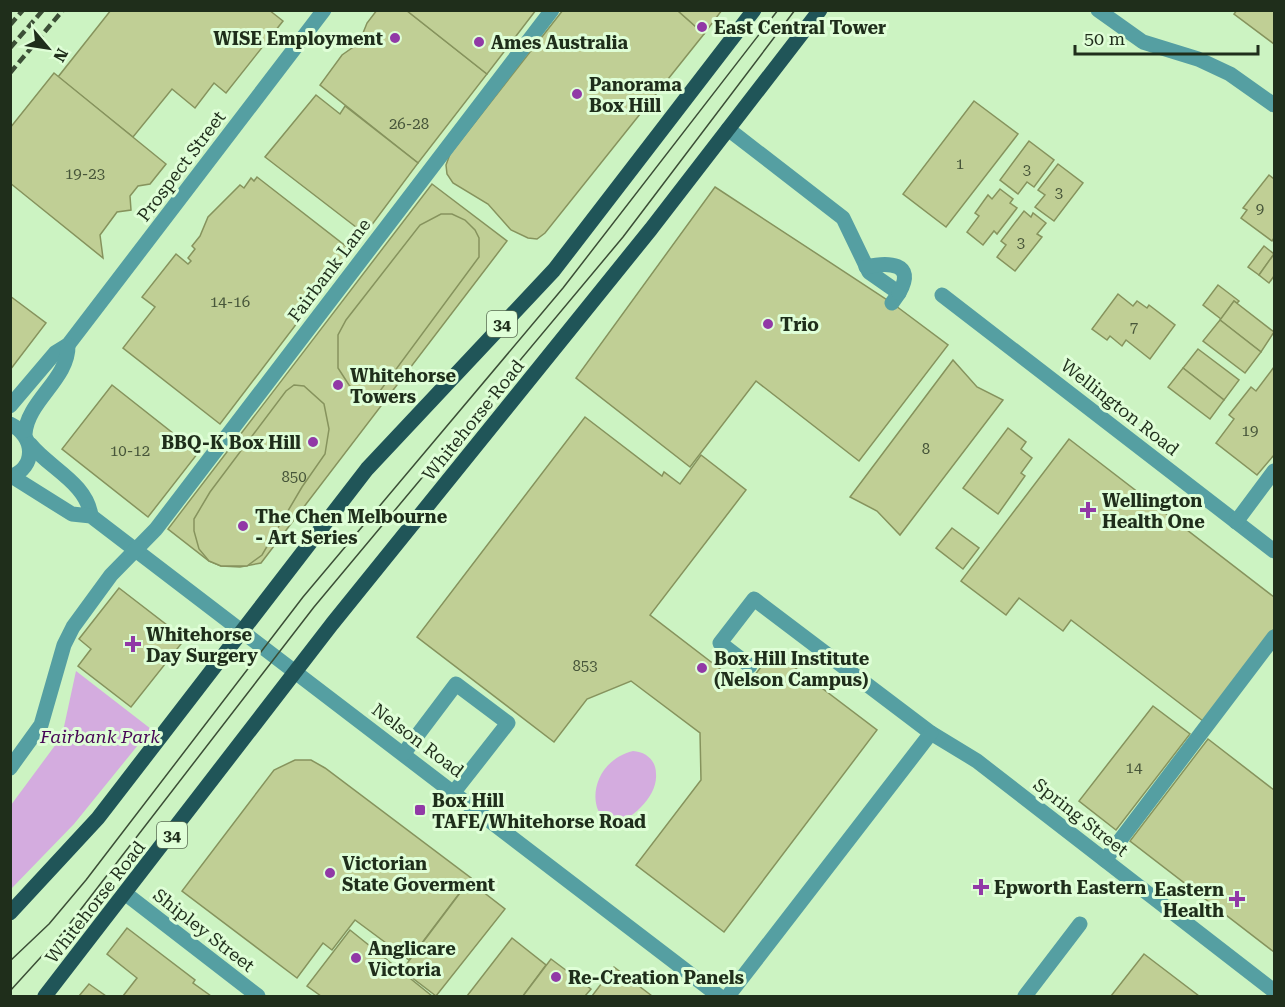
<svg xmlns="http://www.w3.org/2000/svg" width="1285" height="1007" font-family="'Roboto Serif',serif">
<rect width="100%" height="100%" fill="#ccf3c2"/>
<g fill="#d4acdf">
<polygon points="76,671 151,729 74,824 11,889 11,805 62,736"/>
<path d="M 633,751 C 646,752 656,760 656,774 C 657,786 650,798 641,807 C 593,857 572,767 633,751 Z"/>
</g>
<g fill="#c0cf95" stroke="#86935d" stroke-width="1.5">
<polygon points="111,10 269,10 283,21 226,93 214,83 195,108 172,89 133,137 58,77"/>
<polygon points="377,10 406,10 487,74 418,163 320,85 342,55 359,43 367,23"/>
<polygon points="406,10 536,10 487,74"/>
<polygon points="563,10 677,10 704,34 545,233 537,239 528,238 511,230 488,204 453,183 447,174 446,165 450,154"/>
<polygon points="677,10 722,10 704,34"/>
<polygon points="1237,10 1274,10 1274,44 1234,14"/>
<polygon points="54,73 166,164 150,184 138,186 130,196 131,210 117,212 100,235 103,258 10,183 10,128"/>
<polygon points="316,95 340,114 345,106 418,163 365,234 265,157"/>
<polygon points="974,101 1018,134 946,227 903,194"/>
<polygon points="1029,141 1054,160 1034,187 1027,182 1018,194 1000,180"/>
<polygon points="1058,164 1083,183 1054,221 1035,207 1045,195 1038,190"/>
<polygon points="1269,175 1274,179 1274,238 1272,241 1241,218 1247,210 1243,208"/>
<polygon points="257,177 352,251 220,424 123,348 155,307 142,297 176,254 188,264 191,261 188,258 195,249 192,246 200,236 208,217 240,185 244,188 251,178 254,181"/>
<polygon points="432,184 507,241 261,563 240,567 221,566 209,561 168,529"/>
<polygon points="715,187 892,303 948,345 859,461 756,381 690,467 576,378"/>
<polygon points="1000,189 1013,199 1010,203 1017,208 997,234 994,231 983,245 967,232 979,216 975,213 988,195 992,199"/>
<polygon points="1024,211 1031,217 1033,213 1046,223 1037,234 1042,237 1015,271 997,257 1006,245 1001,241"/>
<polygon points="441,214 452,214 465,220 475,230 479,238 479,257 380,391 367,398 359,395 349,385 338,368 338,335 346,320 420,225"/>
<polygon points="1264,246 1274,254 1259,275 1248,267"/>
<polygon points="1274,254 1274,276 1269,283 1259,275"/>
<polygon points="1218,285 1239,301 1237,303 1234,301 1221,319 1203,305"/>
<polygon points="1118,294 1133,306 1137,301 1147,308 1149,305 1175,325 1150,359 1126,340 1122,346 1110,336 1107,340 1092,329"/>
<polygon points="10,296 46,323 10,370"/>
<polygon points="1234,301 1274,332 1261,352 1220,320"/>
<polygon points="1220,320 1261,352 1245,373 1203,341"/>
<polygon points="1198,349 1239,380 1224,400 1183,368"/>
<polygon points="953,360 977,387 1003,400 900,535 877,511 850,497"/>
<polygon points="1274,367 1274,455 1257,475 1216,443 1234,419 1229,415 1251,387 1256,391"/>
<polygon points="1183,368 1224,400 1210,419 1168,387"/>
<polygon points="112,385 198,453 148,517 62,449"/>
<polygon points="294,385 304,386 324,404 329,429 325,454 302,487 262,555 247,566 221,566 209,561 199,549 194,531 194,519 210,492 286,391"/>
<polygon points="585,417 662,476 664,472 680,484 701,455 746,490 650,615 745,688 773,651 877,730 724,932 636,865 701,780 700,733 631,681 587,699 554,742 417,637"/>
<polygon points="1008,428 1026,442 1021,449 1032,458 1021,473 1025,476 998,514 963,488"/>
<polygon points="1069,439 1274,597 1274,629 1203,721 1071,620 1063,631 1019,598 1006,615 961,581"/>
<polygon points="952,528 979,548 963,569 936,548"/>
<polygon points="119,588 185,639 131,707 78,666 91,649 79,639"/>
<polygon points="1153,706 1190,734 1116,830 1079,801"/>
<polygon points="1208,739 1274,790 1274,952 1130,841"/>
<polygon points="295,760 311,760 325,768 471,878 409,960 355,920 332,950 323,943 297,978 182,891 274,770"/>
<polygon points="469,881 505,909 436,996 402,970"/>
<polygon points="127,928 195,980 193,983 211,996 123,996 137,978 107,954"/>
<polygon points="350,930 432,996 321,996 307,986"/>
<polygon points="512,938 546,965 523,996 467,996"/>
<polygon points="1144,954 1199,996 1111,996"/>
<polygon points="551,959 591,989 585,996 523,996"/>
<polygon points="614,967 652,996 592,996"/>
<polygon points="89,984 106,996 79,996"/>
</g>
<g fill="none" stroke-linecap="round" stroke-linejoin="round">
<g stroke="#559fa2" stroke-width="15">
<polyline points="1098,10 1143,42 1198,59 1230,74 1274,105"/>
<polyline points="728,129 843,218 869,272 899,293 892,303"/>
<path d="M 866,267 C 887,262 917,262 899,293"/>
<polyline points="942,295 1274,551"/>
<polyline points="10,406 55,353 68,345 324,10"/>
<path d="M 10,424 C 35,436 37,467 10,477"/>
<path d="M 25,434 C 27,401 69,379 68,345"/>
<path d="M 30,444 C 49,468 87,483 91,516"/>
<polyline points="13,477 72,514 91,516 719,996"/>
<polyline points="1236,522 1274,471"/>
<polyline points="750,666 720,643 754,599 931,733 977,761 1274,991"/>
<polyline points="404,753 456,684 508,723 454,792"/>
<polyline points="10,768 41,725 64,645 73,627 111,575 156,529 552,10"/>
<polyline points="1105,860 1274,637"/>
<polyline points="126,894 258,996"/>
<polyline points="728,996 931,733"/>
<polyline points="1025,996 1080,924"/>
</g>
<g stroke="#205558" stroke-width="15">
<polyline points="10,913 98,818 367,469 554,270 754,10"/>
<polyline points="45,996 332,624 651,229 820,10"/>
</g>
<g stroke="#3b4e36" stroke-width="1.5">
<polyline points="10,961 49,924 86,880 303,597 563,288 778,10"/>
<polyline points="10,991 61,935 314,607 623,237 795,10"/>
</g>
<g stroke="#3b4e36" stroke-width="4.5" stroke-dasharray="9 4.5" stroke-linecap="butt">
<polyline points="10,25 23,10"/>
<polyline points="10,48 43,10"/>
<polyline points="10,73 63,10"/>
</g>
</g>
<g fill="#9139a6" stroke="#dffed7" stroke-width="2">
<circle cx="702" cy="27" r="6"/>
<circle cx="395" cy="38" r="6"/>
<circle cx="479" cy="42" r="6"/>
<circle cx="577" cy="94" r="6"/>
<circle cx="768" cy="324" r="6"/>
<circle cx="338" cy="385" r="6"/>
<circle cx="313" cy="442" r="6"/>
<path d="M1085 501h6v6h6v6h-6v6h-6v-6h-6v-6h6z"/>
<circle cx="243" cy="526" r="6"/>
<path d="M130 635h6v6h6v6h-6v6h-6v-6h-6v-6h6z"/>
<circle cx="702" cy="668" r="6"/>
<rect x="414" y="804" width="12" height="12" rx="3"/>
<circle cx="330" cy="873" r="6"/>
<path d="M978 878h6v6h6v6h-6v6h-6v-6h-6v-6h6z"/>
<path d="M1234 890h6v6h6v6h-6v6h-6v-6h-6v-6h6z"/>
<circle cx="356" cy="958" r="6"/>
<circle cx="556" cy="977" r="6"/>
</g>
<g text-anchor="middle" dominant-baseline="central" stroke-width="6" stroke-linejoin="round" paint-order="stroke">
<g font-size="15" fill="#47563a">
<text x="409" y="124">26-28</text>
<text x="960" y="164">1</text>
<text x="1027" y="170">3</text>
<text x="85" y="174">19-23</text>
<text x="1059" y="193">3</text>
<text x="1260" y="209">9</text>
<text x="1021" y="243">3</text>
<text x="230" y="302">14-16</text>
<text x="1134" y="327">7</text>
<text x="1250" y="431">19</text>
<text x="926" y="449">8</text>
<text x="130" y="451">10-12</text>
<text x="294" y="477">850</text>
<text x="585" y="666">853</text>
<text x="1134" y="768">14</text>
</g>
<g fill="#dffed7" stroke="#596c53" stroke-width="1.5">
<rect x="487" y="311" width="30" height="26" rx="4.5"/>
<rect x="157" y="822" width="30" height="26" rx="4.5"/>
</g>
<g font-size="16" font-weight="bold" fill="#1f2e1b">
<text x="502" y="324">34</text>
<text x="172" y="835">34</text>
</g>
<g font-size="18" font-weight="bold" fill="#1f2e1b" stroke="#dffed7" text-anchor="start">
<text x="714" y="27">East Central Tower</text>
<text x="383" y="38" text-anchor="end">WISE Employment</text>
<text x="491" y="42">Ames Australia</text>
<text x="589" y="84">Panorama<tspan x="589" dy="21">Box Hill</tspan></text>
<text x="780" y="324">Trio</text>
<text x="350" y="375">Whitehorse<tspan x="350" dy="21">Towers</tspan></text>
<text x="301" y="442" text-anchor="end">BBQ-K Box Hill</text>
<text x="1102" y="500">Wellington<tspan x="1102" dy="21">Health One</tspan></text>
<text x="255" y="516">The Chen Melbourne<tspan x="255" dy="21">- Art Series</tspan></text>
<text x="146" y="634">Whitehorse<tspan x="146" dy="21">Day Surgery</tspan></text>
<text x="714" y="658">Box Hill Institute<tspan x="714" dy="21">(Nelson Campus)</tspan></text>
<text x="432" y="800">Box Hill<tspan x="432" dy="21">TAFE/Whitehorse Road</tspan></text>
<text x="342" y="863">Victorian<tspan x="342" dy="21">State Goverment</tspan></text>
<text x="994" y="887">Epworth Eastern</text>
<text x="1224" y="889" text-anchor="end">Eastern<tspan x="1224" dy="21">Health</tspan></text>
<text x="368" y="948">Anglicare<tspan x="368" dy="21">Victoria</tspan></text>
<text x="568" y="977">Re-Creation Panels</text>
</g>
<g font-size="18" fill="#1f2e1b" stroke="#dffed7">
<text transform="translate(181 166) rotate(-53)">Prospect Street</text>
<text transform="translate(329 270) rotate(-53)">Fairbank Lane</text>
<text transform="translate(1120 407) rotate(38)">Wellington Road</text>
<text transform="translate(473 420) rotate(-51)">Whitehorse Road</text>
<text transform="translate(418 740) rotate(37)">Nelson Road</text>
<text transform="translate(1081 817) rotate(38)">Spring Street</text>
<text transform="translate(95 902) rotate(-52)">Whitehorse Road</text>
<text transform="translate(204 930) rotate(38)">Shipley Street</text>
</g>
<g font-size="18" font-style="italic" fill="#470655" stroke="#dffed7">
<text x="100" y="736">Fairbank Park</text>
</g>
</g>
<rect width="1285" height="1007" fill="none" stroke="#1f2e1b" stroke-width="24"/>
<g transform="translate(48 48) rotate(119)" stroke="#dffed7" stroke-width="4.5" paint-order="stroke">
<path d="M0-4.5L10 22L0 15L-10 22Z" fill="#1f2e1b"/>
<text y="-9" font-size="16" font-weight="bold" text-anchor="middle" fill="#1f2e1b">N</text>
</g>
<path d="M1075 45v9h183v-9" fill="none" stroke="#1f2e1b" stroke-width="3"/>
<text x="1084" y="45" font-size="18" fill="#1f2e1b" stroke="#dffed7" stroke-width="4.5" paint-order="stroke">50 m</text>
</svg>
